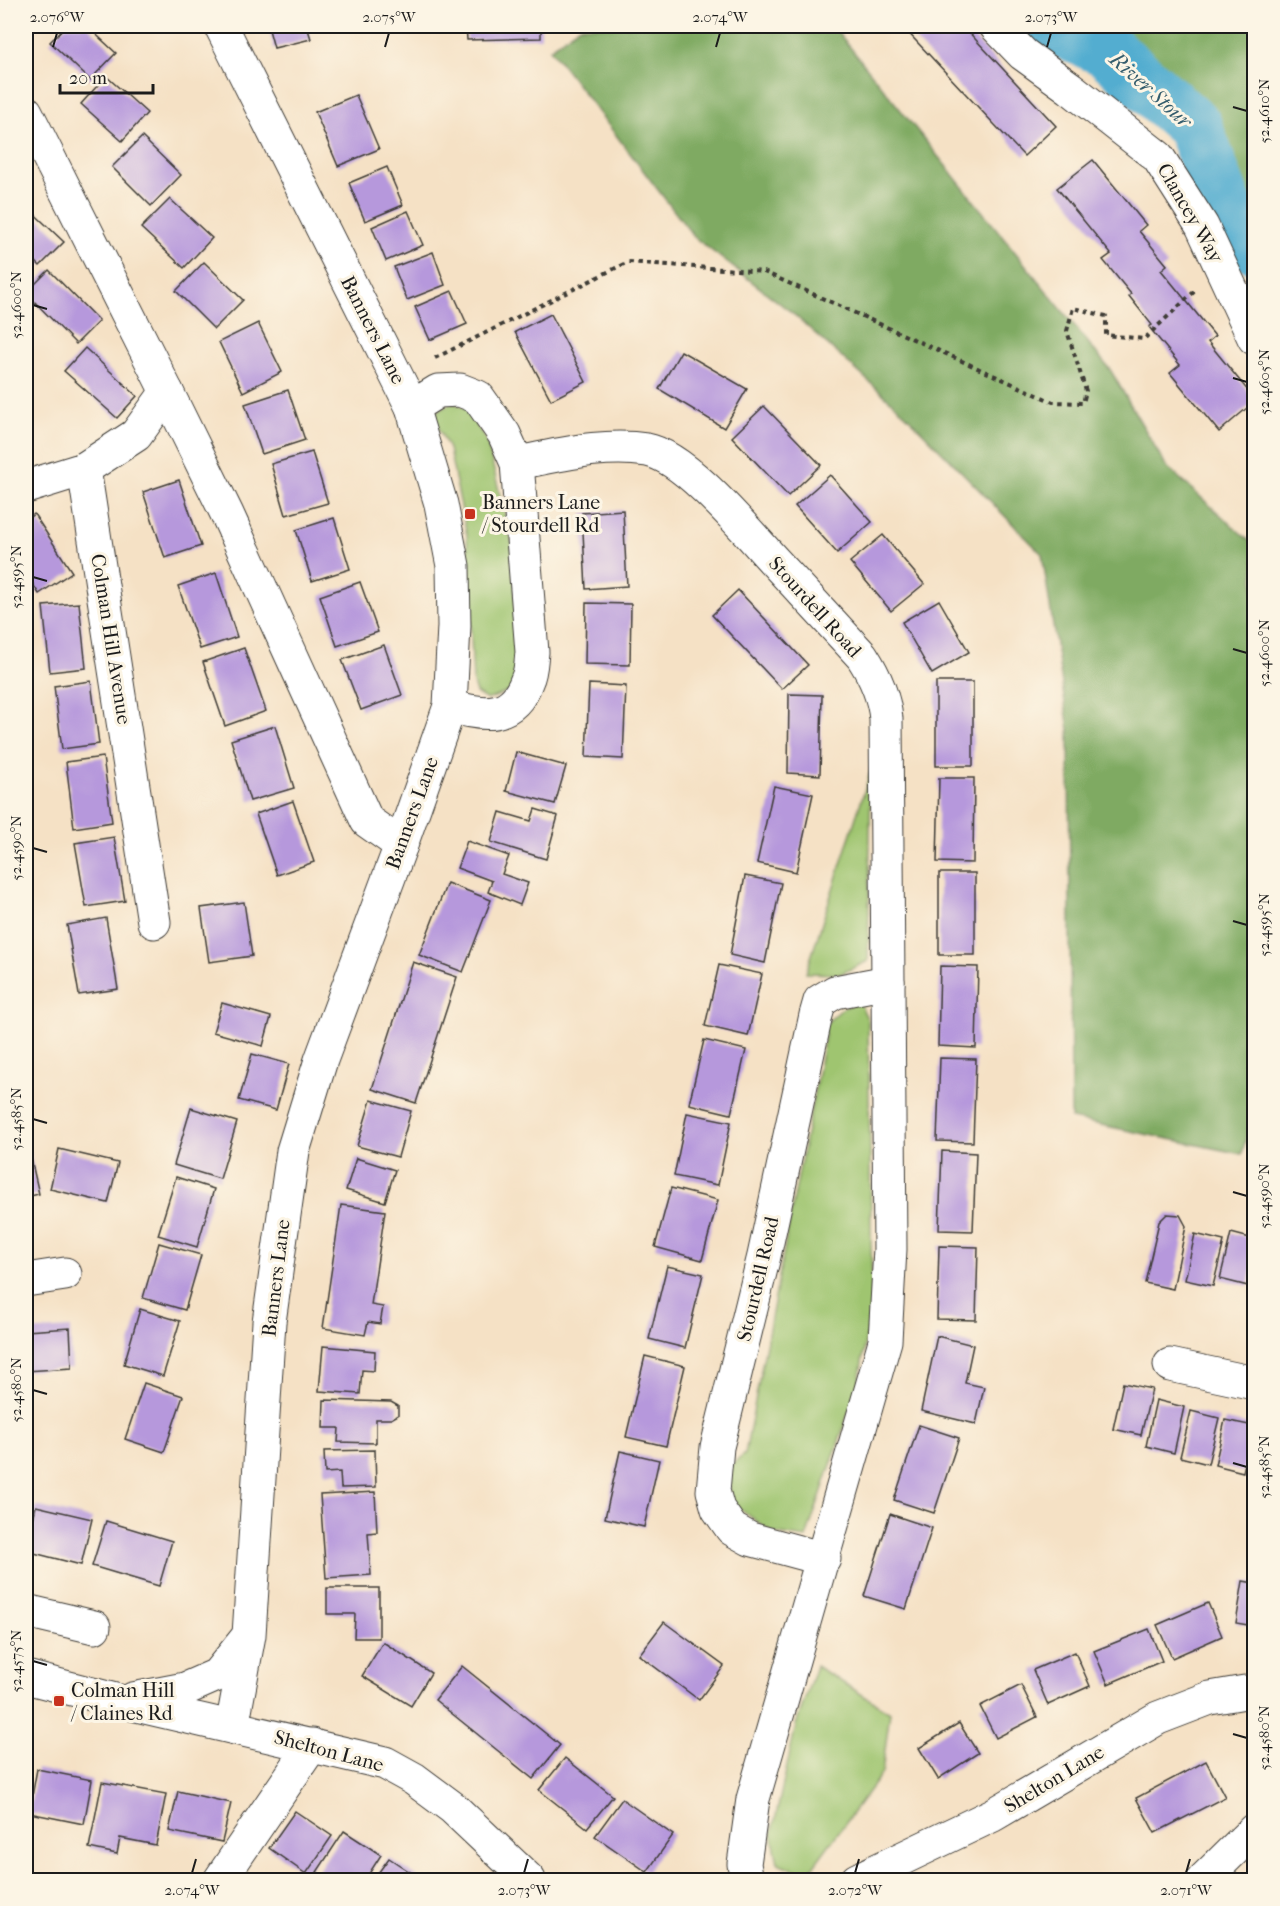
<svg xmlns="http://www.w3.org/2000/svg" width="1280" height="1906" font-family="'IM FELL French Canon',serif">
<rect width="100%" height="100%" fill="#fcf5e5"/>
<filter id="ink" filterUnits="userSpaceOnUse"><feTurbulence type="fractalNoise" baseFrequency=".0167" numOctaves="2"/><feDisplacementMap in="SourceGraphic" scale="12" xChannelSelector="R" yChannelSelector="G"/><feConvolveMatrix kernelMatrix="1 2 1 2 8 2 1 2 1" color-interpolation-filters="sRGB"/></filter>
<filter id="wash" filterUnits="userSpaceOnUse"><feTurbulence type="fractalNoise" baseFrequency=".008" numOctaves="4" result="noise"/><feDisplacementMap in="SourceGraphic" scale="24" xChannelSelector="R" yChannelSelector="G"/><feGaussianBlur stdDeviation="1.35" result="paint"/><feColorMatrix in="noise" values="0 0 0 0 0 0 0 0 0 0 0 0 0 0 0 0 0 1.4 0 .05"/><feComposite in="paint" operator="in"/></filter>
<g filter="url(#wash)">
<rect width="100%" height="100%" fill="#f5e1c5"/>
<g fill="#9fc570" stroke="#5e7046" stroke-width="1.5">
<polygon points="451,403 466,407 487,442 512,543 519,662 513,690 487,700 476,693 473,683 467,535 449,449 434,420 437,411"/>
<polygon points="871,770 868,961 840,974 806,973"/>
<polygon points="859,1002 868,1020 872,1298 859,1382 806,1538 773,1533 732,1503 727,1469 745,1454 825,1036 824,1025 843,1008"/>
<polygon points="816,1666 890,1712 882,1773 807,1875 778,1863 772,1834 796,1725"/>
</g>
<g fill="#7faa62" stroke="#4e633f" stroke-width="1.5">
<polygon points="580,26 833,26 1111,371 1166,466 1254,545 1254,1106 1242,1154 1071,1119 1069,730 1042,554 902,411 791,312 694,237 550,49"/>
<polygon points="1053,26 1254,26 1254,245 1225,208 1194,126 1106,49"/>
</g>
<g fill="none" stroke-linecap="round" stroke-linejoin="round">
<polyline stroke="#52add0" stroke-width="56" points="1053,26 1106,49 1194,126 1225,208 1254,245"/>
</g>
<g id="blocks">
<g fill="#b698dc">
<polygon points="66,26 87,26 116,53 90,80 50,42"/>
<polygon points="268,26 307,26 311,39 274,48"/>
<polygon points="466,26 541,26 541,38 467,40"/>
<polygon points="902,26 963,26 1056,126 1024,156"/>
<polygon points="106,76 147,113 122,141 81,104"/>
<polygon points="356,95 379,149 338,166 315,112"/>
<polygon points="142,137 181,175 151,206 112,167"/>
<polygon points="1093,160 1146,225 1139,231 1167,265 1161,270 1215,336 1208,342 1254,398 1254,402 1219,432 1170,373 1180,365 1149,327 1152,325 1129,296 1131,294 1103,260 1111,254 1057,188"/>
<polygon points="387,167 403,205 365,221 349,183"/>
<polygon points="170,199 212,238 184,268 141,228"/>
<polygon points="26,206 64,242 40,266 26,252"/>
<polygon points="408,211 423,245 386,261 372,227"/>
<polygon points="433,252 445,285 407,300 394,267"/>
<polygon points="204,262 243,300 214,329 176,291"/>
<polygon points="49,270 99,321 76,344 26,293"/>
<polygon points="452,291 467,324 430,340 415,307"/>
<polygon points="551,314 586,382 551,400 515,332"/>
<polygon points="258,323 282,372 243,392 219,342"/>
<polygon points="85,348 137,396 117,418 64,371"/>
<polygon points="681,351 747,389 724,428 659,389"/>
<polygon points="288,390 305,440 262,454 245,404"/>
<polygon points="764,406 821,465 788,496 732,437"/>
<polygon points="312,452 328,503 286,515 271,464"/>
<polygon points="830,475 872,522 837,553 795,506"/>
<polygon points="179,480 201,546 165,558 143,492"/>
<polygon points="623,510 627,586 586,589 582,513"/>
<polygon points="34,514 72,572 39,594 26,573 26,520"/>
<polygon points="334,518 350,569 312,581 296,530"/>
<polygon points="883,535 924,584 891,611 850,562"/>
<polygon points="216,573 237,637 200,649 178,586"/>
<polygon points="360,582 378,632 337,646 320,596"/>
<polygon points="738,590 808,665 782,689 712,615"/>
<polygon points="939,600 969,652 932,674 902,622"/>
<polygon points="79,603 86,668 50,672 43,606"/>
<polygon points="586,603 631,604 630,665 585,664"/>
<polygon points="384,645 402,695 361,710 342,660"/>
<polygon points="244,648 266,711 225,726 203,662"/>
<polygon points="91,681 99,744 62,749 54,686"/>
<rect x="936" y="682" width="37" height="84"/>
<polygon points="589,684 626,686 623,759 586,757"/>
<polygon points="789,694 822,695 820,775 788,773"/>
<polygon points="275,726 294,788 250,801 231,740"/>
<polygon points="516,752 566,766 555,804 506,791"/>
<polygon points="103,757 112,822 74,828 66,762"/>
<polygon points="939,778 974,778 973,863 937,862"/>
<polygon points="774,786 813,794 796,872 757,863"/>
<polygon points="293,801 314,862 277,875 256,814"/>
<polygon points="535,809 558,816 546,859 491,842 500,812 531,821"/>
<polygon points="114,837 125,901 86,907 75,843"/>
<polygon points="467,841 509,856 502,874 528,883 520,905 488,892 492,881 457,868"/>
<rect x="939" y="873" width="36" height="82"/>
<polygon points="745,876 781,883 765,963 730,955"/>
<polygon points="447,883 491,900 463,972 419,955"/>
<polygon points="244,902 252,956 209,962 201,908"/>
<polygon points="106,918 118,989 79,995 67,925"/>
<polygon points="413,962 457,977 416,1103 372,1089"/>
<polygon points="719,965 762,974 748,1036 705,1026"/>
<polygon points="940,966 978,967 976,1048 938,1046"/>
<polygon points="222,1003 271,1017 263,1046 213,1032"/>
<polygon points="704,1040 746,1050 731,1114 689,1104"/>
<polygon points="252,1054 289,1064 276,1110 239,1100"/>
<polygon points="940,1058 976,1059 973,1142 937,1141"/>
<polygon points="371,1100 411,1111 398,1157 357,1146"/>
<polygon points="191,1108 237,1122 220,1179 174,1165"/>
<polygon points="687,1113 731,1122 718,1185 674,1176"/>
<polygon points="59,1149 118,1163 108,1203 50,1189"/>
<polygon points="29,1150 39,1194 26,1197 26,1151"/>
<polygon points="942,1151 976,1153 973,1231 939,1230"/>
<polygon points="356,1158 395,1170 385,1202 346,1190"/>
<polygon points="176,1177 214,1189 197,1247 158,1235"/>
<polygon points="671,1188 718,1200 702,1260 655,1247"/>
<polygon points="341,1205 385,1211 371,1305 383,1307 380,1324 368,1322 365,1335 323,1328"/>
<polygon points="1167,1214 1180,1215 1186,1226 1173,1289 1145,1283 1159,1222"/>
<polygon points="1231,1233 1254,1239 1254,1259 1248,1286 1220,1279"/>
<polygon points="1195,1234 1224,1241 1213,1286 1185,1280"/>
<polygon points="159,1243 201,1255 185,1310 143,1298"/>
<polygon points="939,1246 978,1247 976,1320 937,1319"/>
<polygon points="667,1266 703,1274 685,1348 649,1339"/>
<polygon points="140,1309 180,1321 163,1376 124,1364"/>
<polygon points="70,1328 72,1368 26,1371 26,1331"/>
<polygon points="937,1336 973,1345 965,1383 984,1387 976,1424 921,1411"/>
<polygon points="323,1346 375,1351 374,1371 362,1370 360,1394 319,1391"/>
<polygon points="645,1356 685,1366 666,1446 626,1437"/>
<polygon points="144,1383 183,1396 164,1452 125,1439"/>
<polygon points="1123,1383 1152,1389 1141,1435 1113,1429"/>
<polygon points="324,1400 391,1402 398,1406 398,1415 391,1419 376,1419 376,1443 338,1442 339,1428 323,1428"/>
<polygon points="1156,1400 1184,1407 1174,1453 1146,1446"/>
<polygon points="1191,1411 1219,1418 1208,1464 1180,1457"/>
<polygon points="1225,1420 1254,1426 1243,1472 1215,1465"/>
<polygon points="919,1425 959,1438 934,1513 894,1500"/>
<polygon points="375,1450 376,1487 341,1488 340,1472 325,1473 324,1451"/>
<polygon points="620,1451 659,1460 644,1527 605,1518"/>
<polygon points="1254,1464 1254,1485 1249,1484"/>
<polygon points="375,1492 377,1532 368,1533 371,1575 326,1578 320,1495"/>
<polygon points="36,1506 92,1519 81,1565 26,1551"/>
<polygon points="890,1514 932,1528 906,1609 864,1596"/>
<polygon points="106,1521 172,1541 159,1586 92,1566"/>
<polygon points="1243,1581 1254,1583 1254,1626 1236,1623"/>
<polygon points="327,1588 379,1588 379,1638 354,1638 355,1614 327,1614"/>
<polygon points="1208,1603 1222,1636 1172,1658 1157,1625"/>
<polygon points="664,1622 724,1666 699,1700 639,1655"/>
<polygon points="1149,1629 1162,1661 1108,1684 1094,1651"/>
<polygon points="383,1642 431,1673 411,1706 362,1676"/>
<polygon points="1075,1652 1090,1686 1048,1705 1033,1670"/>
<polygon points="462,1666 560,1745 533,1779 435,1700"/>
<polygon points="1021,1685 1037,1717 996,1738 980,1706"/>
<polygon points="959,1723 978,1753 938,1779 919,1748"/>
<polygon points="565,1758 613,1796 587,1828 539,1790"/>
<polygon points="1206,1761 1225,1797 1155,1833 1136,1798"/>
<polygon points="37,1769 92,1780 84,1824 29,1813"/>
<polygon points="102,1782 166,1794 156,1845 120,1838 117,1854 89,1848"/>
<polygon points="178,1791 231,1803 222,1842 169,1831"/>
<polygon points="622,1799 673,1835 647,1872 595,1836"/>
<polygon points="295,1811 332,1836 306,1874 269,1848"/>
<polygon points="344,1831 381,1855 365,1880 329,1880 317,1872"/>
<polygon points="389,1858 422,1880 373,1880"/>
</g>
</g>
</g>
<g filter="url(#ink)">
<use href="#blocks" fill-opacity="0" stroke="#3d3a35" stroke-width="1.5"/>
<g fill="none" stroke-linecap="round" stroke-linejoin="round">
<defs>
<g id="minor">
<polyline points="221,26 412,407 441,504 453,566 454,626 450,706 401,845 321,1060 293,1151 269,1322 249,1635 232,1727"/>
<polyline points="996,26 1023,54 1070,88 1158,157 1202,226 1254,338"/>
<polyline points="26,112 167,392 227,514 367,821 401,845"/>
<path d="M 412,407 L 438,391 L 460,390 L 478,397 L 504,434 L 517,463 L 532,652 C 531,661 531,672 527,680 C 513,720 483,716 450,706"/>
<path d="M 517,463 C 560,455 603,443 647,450 C 686,457 748,533 776,563 C 805,594 833,625 862,656 C 875,676 884,696 886,719 L 890,1249 L 885,1341 L 753,1799 L 744,1864 L 747,1880"/>
<polyline points="26,487 84,469"/>
<polyline points="154,922 84,469 136,435 167,392"/>
<polyline points="26,1280 65,1274"/>
<polyline points="1170,1365 1254,1383"/>
<polyline points="824,1559 750,1539 732,1529 718,1509 713,1491 717,1447 764,1256 816,1015 820,1001 835,992 888,982"/>
<polyline points="26,1611 94,1627"/>
<polyline points="26,1677 119,1701 385,1763 414,1779 453,1808 529,1880"/>
<polyline points="133,1699 185,1689 217,1675 246,1639"/>
<polyline points="220,1880 312,1745"/>
<polyline points="857,1880 993,1815 1158,1718 1210,1698 1245,1692 1254,1692"/>
<polyline points="1203,1880 1254,1830"/>
</g>
</defs>
<use href="#minor" stroke="#3d3a35" stroke-width="35"/>
<polyline stroke="#3d3a35" stroke-width="4" stroke-dasharray="4.5 4.5" stroke-linecap="butt" points="435,358 628,262 764,272 1053,402 1083,403 1086,391 1067,331 1073,308 1106,316 1106,335 1144,339 1197,289"/>
<use href="#minor" stroke="#fff" stroke-width="33"/>
</g>
</g>
<path fill="none" stroke="#1c1c1c" stroke-width="2" d="M 53,47 L 57,33M 385,47 L 389,33M 716,47 L 720,33M 1047,47 L 1051,33M 1233,107 L 1247,111M 33,305 L 47,309M 1233,378 L 1247,382M 33,577 L 47,581M 1233,649 L 1247,653M 33,848 L 47,852M 1233,921 L 1247,925M 33,1119 L 47,1123M 1233,1192 L 1247,1196M 33,1390 L 47,1394M 1233,1463 L 1247,1467M 33,1661 L 47,1665M 1233,1734 L 1247,1738M 192,1873 L 196,1859M 524,1873 L 528,1859M 855,1873 L 859,1859M 1186,1873 L 1190,1859"/>
<g fill="#c8321e" stroke="#fcf5e5" stroke-width="2">
<rect x="464" y="508" width="12" height="12" rx="3"/>
<rect x="53" y="1695" width="12" height="12" rx="3"/>
</g>
<g text-anchor="middle" dominant-baseline="central" stroke-width="6" stroke-linejoin="round" paint-order="stroke">
<g font-size="20" fill="#1c1c1c" stroke="#fcf5e5">
<text transform="translate(1190 213) rotate(60)">Clancey Way</text>
<text transform="translate(373 330) rotate(63)">Banners Lane</text>
<text transform="translate(815 607) rotate(48)">Stourdell Road</text>
<text transform="translate(111 639) rotate(81)">Colman Hill Avenue</text>
<text transform="translate(412 813) rotate(-70)">Banners Lane</text>
<text transform="translate(276 1278) rotate(-83)">Banners Lane</text>
<text transform="translate(758 1279) rotate(-77)">Stourdell Road</text>
<text transform="translate(329 1751) rotate(15)">Shelton Lane</text>
<text transform="translate(1054 1779) rotate(-31)">Shelton Lane</text>
</g>
<g font-size="20" fill="#1c1c1c" stroke="#fcf5e5" text-anchor="start">
<text x="482" y="502">Banners Lane<tspan x="482" dy="23">/ Stourdell Rd</tspan></text>
<text x="71" y="1690">Colman Hill<tspan x="71" dy="23">/ Claines Rd</tspan></text>
</g>
<g font-size="21" font-style="italic" fill="#345d6d" stroke="#fcf5e5">
<text transform="translate(1151 90) rotate(42)">River Stour</text>
</g>
</g>
<rect width="1280" height="1906" fill="none" stroke="#fcf5e5" stroke-width="66"/>
<path d="M60 84v9h93v-9" fill="none" stroke="#1c1c1c" stroke-width="3"/>
<text x="69" y="84" font-size="18" fill="#1c1c1c" stroke="#fcf5e5" stroke-width="4.5" paint-order="stroke">20 m</text>
<rect x="33" y="33" width="1214" height="1840" fill="none" stroke="#1c1c1c" stroke-width="2"/>
<g font-size="15" text-anchor="middle" fill="#1c1c1c">
<text x="57" y="22">2.076°W</text>
<text x="389" y="22">2.075°W</text>
<text x="720" y="22">2.074°W</text>
<text x="1051" y="22">2.073°W</text>
<text transform="translate(1264 111) rotate(-90)" y="5">52.4610°N</text>
<text transform="translate(16 305) rotate(-90)" y="5">52.4600°N</text>
<text transform="translate(1264 382) rotate(-90)" y="5">52.4605°N</text>
<text transform="translate(16 577) rotate(-90)" y="5">52.4595°N</text>
<text transform="translate(1264 653) rotate(-90)" y="5">52.4600°N</text>
<text transform="translate(16 848) rotate(-90)" y="5">52.4590°N</text>
<text transform="translate(1264 925) rotate(-90)" y="5">52.4595°N</text>
<text transform="translate(16 1119) rotate(-90)" y="5">52.4585°N</text>
<text transform="translate(1264 1196) rotate(-90)" y="5">52.4590°N</text>
<text transform="translate(16 1390) rotate(-90)" y="5">52.4580°N</text>
<text transform="translate(1264 1467) rotate(-90)" y="5">52.4585°N</text>
<text transform="translate(16 1661) rotate(-90)" y="5">52.4575°N</text>
<text transform="translate(1264 1738) rotate(-90)" y="5">52.4580°N</text>
<text x="192" y="1895">2.074°W</text>
<text x="524" y="1895">2.073°W</text>
<text x="855" y="1895">2.072°W</text>
<text x="1186" y="1895">2.071°W</text>
</g>
</svg>
